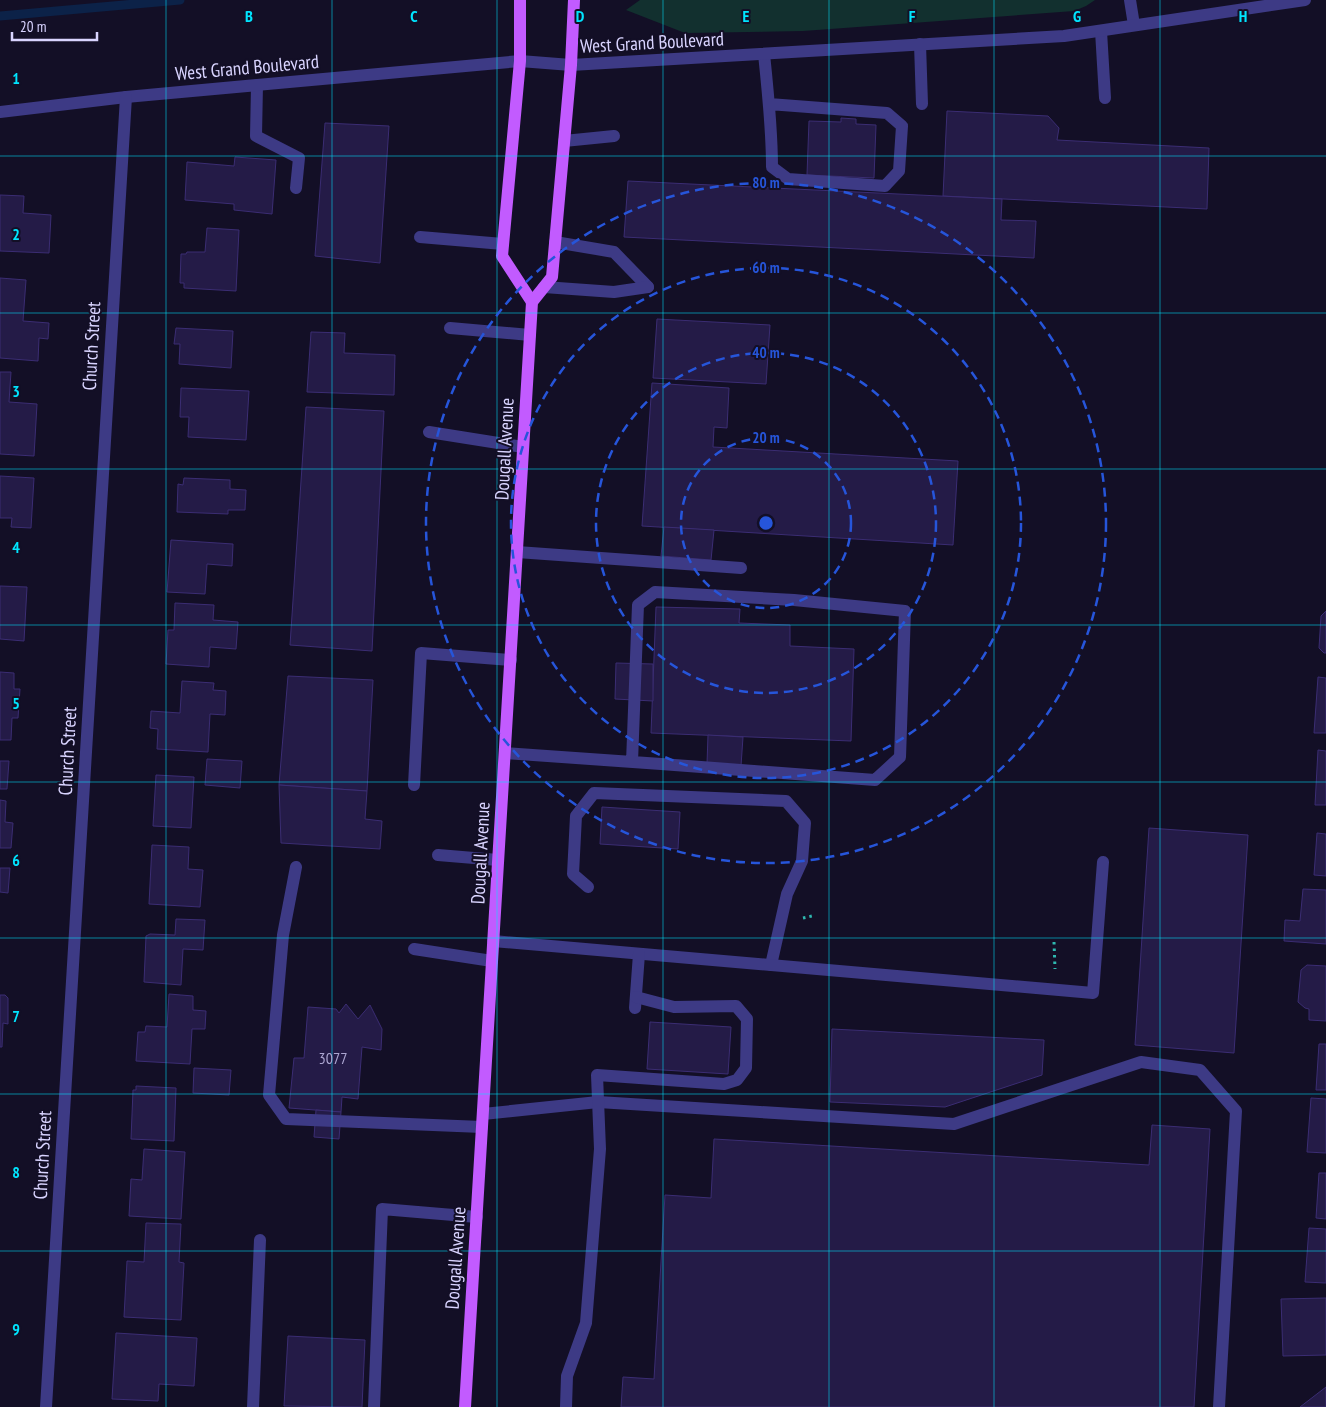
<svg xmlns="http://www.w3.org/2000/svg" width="1326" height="1407" font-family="'PT Sans Narrow',sans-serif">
<rect width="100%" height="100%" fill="#130f26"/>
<polygon fill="#12302f" points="640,0 1095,0 1086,6 1074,11 803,31 685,33 626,10"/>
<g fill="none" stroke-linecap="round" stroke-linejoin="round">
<polyline stroke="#0c2248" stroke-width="9" points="0,16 180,0"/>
</g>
<g fill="#241b47" stroke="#3b2d73">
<polygon points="947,111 1048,116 1059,128 1057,140 1209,148 1207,209 943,196"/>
<polygon points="841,118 856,119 856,124 876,125 874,178 807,175 809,121 841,122"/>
<polygon points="325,123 389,126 380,263 315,256"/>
<polygon points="235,157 276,160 272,214 234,210 234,204 185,200 187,162 234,166"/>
<polygon points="628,181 1002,199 1001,220 1036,221 1034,258 624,237"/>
<polygon points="0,195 24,196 23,213 51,215 49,253 0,251"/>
<polygon points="207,228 239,230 236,291 184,288 184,283 180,283 181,254 186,254 187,252 205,252"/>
<polygon points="0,278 26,280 23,321 49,323 48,339 39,338 38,361 0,358"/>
<polygon points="657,319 770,325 766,384 653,378"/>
<polygon points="176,328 233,331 231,368 179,364 180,344 174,344"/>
<polygon points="311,332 345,333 344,353 395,355 394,395 307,392"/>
<polygon points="0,372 11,372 9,402 37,404 34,456 0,454"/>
<polygon points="652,383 729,388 727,428 714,427 713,447 958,461 953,545 642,526"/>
<polygon points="181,388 249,391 246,440 188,437 189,417 180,417"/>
<polygon points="306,407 384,411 372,651 290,645"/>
<polygon points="0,476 34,478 31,528 11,527 12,518 0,518"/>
<polygon points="184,478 230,480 230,489 246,490 245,510 228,510 228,514 177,512 178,484 183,485"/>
<polygon points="664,527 714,530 711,560 661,556"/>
<polygon points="171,540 233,544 232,566 207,564 205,594 167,592"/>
<polygon points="0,586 27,587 24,641 0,639"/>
<polygon points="175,603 214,605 213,620 238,622 236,649 210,647 209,667 166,664 168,630 174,630"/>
<polygon points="656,607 740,609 739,623 790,625 790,646 854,649 851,741 651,733"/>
<polygon points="1326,611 1326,653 1324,653 1319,648 1321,616"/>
<polygon points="616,663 653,664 653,701 615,699"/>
<polygon points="0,672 14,673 14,689 20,689 18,718 12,718 11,740 0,740"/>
<polygon points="288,676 373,680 367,791 279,785"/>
<polygon points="1318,677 1326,678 1326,733 1314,733"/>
<polygon points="182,681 214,683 213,690 226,691 225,715 210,714 208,752 157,749 158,729 150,728 151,711 180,713"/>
<polygon points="708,735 743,737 741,766 707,764"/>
<polygon points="1318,750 1326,751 1326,805 1315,805"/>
<polygon points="207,759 242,761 240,788 205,785"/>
<polygon points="0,761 9,761 7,789 0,789"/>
<polygon points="156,775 194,777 191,828 153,826"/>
<polygon points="279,785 367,791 365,819 382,821 380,849 281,843"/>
<polygon points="0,800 6,801 5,822 13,823 11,848 0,848"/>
<polygon points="602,807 680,812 678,849 600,844"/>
<polygon points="1149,828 1248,835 1234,1053 1135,1045"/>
<polygon points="1317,833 1326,834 1326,876 1314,875"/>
<polygon points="152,845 189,847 188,869 203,870 200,907 149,904"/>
<polygon points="0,868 10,868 8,893 0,892"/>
<polygon points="1303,889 1326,890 1326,944 1284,941 1285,920 1300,921"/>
<polygon points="176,919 205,920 203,950 183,949 181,985 144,982 146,936 150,934 175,935"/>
<polygon points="1307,965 1326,966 1326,1021 1309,1020 1309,1009 1305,1008 1298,1002 1301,970"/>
<polygon points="169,994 193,996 193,1010 206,1011 205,1029 192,1029 190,1064 136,1061 138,1032 145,1032 146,1026 167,1027"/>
<polygon points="0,995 5,995 8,998 8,1024 3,1023 2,1047 0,1047"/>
<polygon points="346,1004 358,1019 370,1005 382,1029 381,1050 362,1047 358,1099 342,1097 341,1112 289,1108 294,1058 304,1058 308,1007 336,1009 339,1013"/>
<polygon points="650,1022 731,1027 728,1074 647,1069"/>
<polygon points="832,1029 1044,1040 1042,1075 945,1107 830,1102"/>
<polygon points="1319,1044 1326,1044 1326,1090 1316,1090"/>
<polygon points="194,1068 231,1070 229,1095 193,1093"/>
<polygon points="136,1086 176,1088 174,1141 131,1139 133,1090 136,1090"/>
<polygon points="1311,1098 1326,1099 1326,1153 1307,1152"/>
<polygon points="316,1110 341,1112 339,1139 314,1137"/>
<polygon points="1152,1125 1210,1129 1194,1407 621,1407 623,1377 654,1379 665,1195 711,1198 714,1139 1149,1165"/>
<polygon points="144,1149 185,1152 181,1219 129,1216 131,1179 142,1180"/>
<polygon points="1319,1173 1326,1173 1326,1219 1316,1218"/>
<polygon points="146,1223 181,1224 179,1262 184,1263 181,1320 124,1317 127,1261 144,1262"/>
<polygon points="1309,1228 1326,1229 1326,1283 1305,1282"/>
<polygon points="1326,1298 1326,1355 1283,1356 1281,1299"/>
<polygon points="116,1333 197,1338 194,1386 159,1384 158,1401 112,1399"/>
<polygon points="288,1336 365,1340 362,1407 284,1406"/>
<polygon points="1326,1387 1326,1407 1300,1407"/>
</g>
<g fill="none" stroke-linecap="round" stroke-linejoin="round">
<g stroke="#2fb8b0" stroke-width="3" stroke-dasharray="2.5 4" stroke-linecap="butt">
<polyline points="803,918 812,916"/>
<polyline points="1054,942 1055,969"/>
</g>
<g stroke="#3d3a85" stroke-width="12">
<polyline points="1130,0 1134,25"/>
<polyline points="1101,31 1105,98"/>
<polyline points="920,44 922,104"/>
<path d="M 764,54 C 768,92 772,129 772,167 L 788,179 L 885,186 L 899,171 L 902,126 L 887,113 L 769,104"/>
<polyline points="257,85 256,136 299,158 296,188"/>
<polyline points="0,112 126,97 520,61 571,65 1064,36 1305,0"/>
<polyline points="564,141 614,136"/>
<polyline points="420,237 503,244"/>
<polyline points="555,242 614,252 648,287"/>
<polyline points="544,287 614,292 648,287"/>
<polyline points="450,328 530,335"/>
<polyline points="429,432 523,447"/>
<polyline points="517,552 741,568"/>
<polyline points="505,753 661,764 875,780 900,757 905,611 794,600 655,592 638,605 632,762"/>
<polyline points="414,785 421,653 511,660"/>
<polyline points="438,855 498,860"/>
<polyline points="296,867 283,935 269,1095 286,1119 482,1127"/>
<polyline points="588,887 573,874 576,816 594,793 786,801 805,823 802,861 787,894 771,965"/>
<polyline points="493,941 1093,993 1103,862"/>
<polyline points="414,949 492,961"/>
<polyline points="635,1008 639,954"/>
<polyline points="483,1114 598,1102 954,1124 1141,1062 1200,1070 1236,1111 1219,1407"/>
<polyline points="46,1407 126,97"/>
<polyline points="253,1407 260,1240"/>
<polyline points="374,1407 382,1209 477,1217"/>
<polyline points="566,1407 567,1376 586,1323 600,1149 597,1075 724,1084 737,1080 746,1068 747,1019 736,1006 674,1007 636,997"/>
</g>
<g stroke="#c25bff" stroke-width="12">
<polyline points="520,0 520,61 502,256 532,302"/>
<polyline points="465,1407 532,302 552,277 571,65 574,0"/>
</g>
</g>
<path fill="none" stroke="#00e5ff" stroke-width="1" stroke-opacity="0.55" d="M 166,0 L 166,1407M 332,0 L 332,1407M 497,0 L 497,1407M 663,0 L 663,1407M 829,0 L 829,1407M 994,0 L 994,1407M 1160,0 L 1160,1407M 0,156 L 1326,156M 0,313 L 1326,313M 0,469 L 1326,469M 0,625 L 1326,625M 0,782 L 1326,782M 0,938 L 1326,938M 0,1094 L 1326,1094M 0,1251 L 1326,1251"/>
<g fill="none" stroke="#2655da" stroke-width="2.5" stroke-dasharray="9 6">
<circle cx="766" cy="523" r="85"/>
<circle cx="766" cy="523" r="170"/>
<circle cx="766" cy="523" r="255"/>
<circle cx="766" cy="523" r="340"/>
</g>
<g text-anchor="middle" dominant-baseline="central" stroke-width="4" stroke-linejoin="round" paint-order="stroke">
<g font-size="16" fill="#aca6d1">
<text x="333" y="1058">3077</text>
</g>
<g font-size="19" fill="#d9d4ff" stroke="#130f26">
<text transform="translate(652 42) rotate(-3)">West Grand Boulevard</text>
<text transform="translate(247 67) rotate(-5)">West Grand Boulevard</text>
<text transform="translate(91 346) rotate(-87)">Church Street</text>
<text transform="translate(504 449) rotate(-87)">Dougall Avenue</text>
<text transform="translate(67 751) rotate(-87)">Church Street</text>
<text transform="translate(480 853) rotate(-87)">Dougall Avenue</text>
<text transform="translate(42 1155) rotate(-87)">Church Street</text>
<text transform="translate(455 1258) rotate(-86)">Dougall Avenue</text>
</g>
</g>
<g font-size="16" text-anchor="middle" font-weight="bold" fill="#00e5ff" stroke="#130f26" stroke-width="4" stroke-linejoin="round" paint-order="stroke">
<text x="249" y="22">B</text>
<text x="414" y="22">C</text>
<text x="580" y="22">D</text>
<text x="746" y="22">E</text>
<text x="912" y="22">F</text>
<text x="1077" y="22">G</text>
<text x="1243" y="22">H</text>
<text x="16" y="84">1</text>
<text x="16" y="240">2</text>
<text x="16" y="397">3</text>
<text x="16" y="553">4</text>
<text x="16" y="709">5</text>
<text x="16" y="866">6</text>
<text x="16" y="1022">7</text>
<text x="16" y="1178">8</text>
<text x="16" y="1335">9</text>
</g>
<circle cx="766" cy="523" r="8" fill="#2655da" stroke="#130f26" stroke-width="2.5"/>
<g font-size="15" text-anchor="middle" font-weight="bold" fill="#2655da" stroke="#130f26" stroke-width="4" stroke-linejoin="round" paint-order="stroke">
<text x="766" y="188">80 m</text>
<text x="766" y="273">60 m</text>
<text x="766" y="358">40 m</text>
<text x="766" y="443">20 m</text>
</g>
<path d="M12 32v8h85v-8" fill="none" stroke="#d9d4ff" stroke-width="2.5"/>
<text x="20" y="32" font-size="15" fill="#d9d4ff" stroke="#130f26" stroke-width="4" paint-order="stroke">20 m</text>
</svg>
